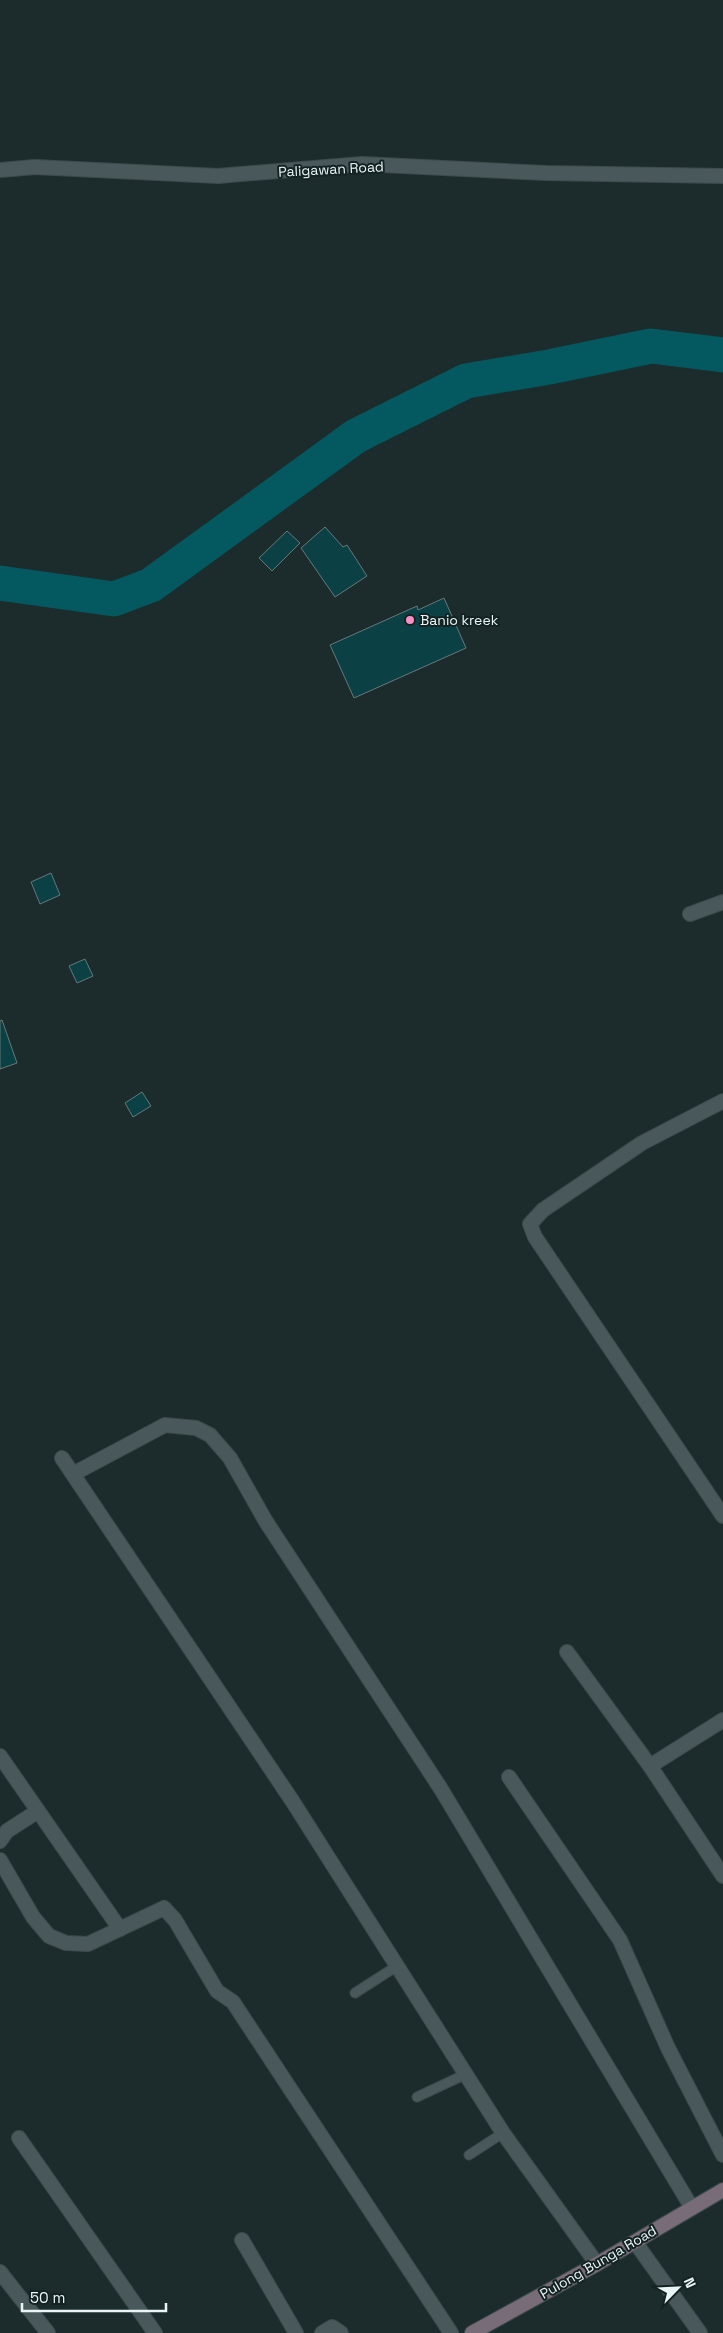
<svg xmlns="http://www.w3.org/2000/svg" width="723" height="2333" font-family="'Space Grotesk',sans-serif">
<rect width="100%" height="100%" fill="#1c2c2d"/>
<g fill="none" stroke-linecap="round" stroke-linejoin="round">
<polyline stroke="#03595f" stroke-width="35" points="0,583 114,599 151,585 356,436 466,381 549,367 651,346 723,355"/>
</g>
<g fill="#0b4145" stroke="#677879">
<polygon points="325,527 343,547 347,545 367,576 335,597 301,548"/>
<polygon points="287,531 300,543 272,571 259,558"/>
<polygon points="444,598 466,648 354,698 330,645 417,606 418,610"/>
<polygon points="51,873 60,895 40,904 31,882"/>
<polygon points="85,959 93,976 77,983 69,966"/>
<polygon points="2,1020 17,1063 0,1069 0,1021"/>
<polygon points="142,1092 151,1106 133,1117 125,1103"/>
</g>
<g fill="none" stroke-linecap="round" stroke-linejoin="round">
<defs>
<g id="service">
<polyline points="355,1993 397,1966"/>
<polyline points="417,2097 466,2074"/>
<polyline points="469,2155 503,2133"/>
</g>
<g id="minor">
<polyline points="690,914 723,902"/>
<polyline points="723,1101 642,1143 543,1210 530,1224 535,1237 723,1516"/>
<polyline points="62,1458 293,1802 503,2133 597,2264"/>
<polyline points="73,1474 165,1425 196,1428 210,1435 230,1458 265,1520 441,1789 692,2208"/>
<polyline points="567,1652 650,1766 723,1876"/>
<polyline points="0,1756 120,1929"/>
<polyline points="650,1766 723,1720"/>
<polyline points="509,1777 620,1940 668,2048 723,2155"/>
<polyline points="0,1841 7,1831 38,1811"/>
<polyline points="0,1860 33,1917 49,1936 66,1943 88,1944 164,1908 175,1920 217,1991 233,2002 451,2333"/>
<polyline points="19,2138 155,2333"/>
<polyline points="242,2240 296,2333"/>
<polyline points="635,2242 700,2333"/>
<polyline points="0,2272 48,2333"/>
<polyline points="322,2333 332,2327 341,2333"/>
</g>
<polyline id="tertiary" points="0,170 35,167 218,176 362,164 546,173 723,176"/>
<polyline id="secondary" points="472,2333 597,2264 723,2190"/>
</defs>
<use href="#service" stroke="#3d4a4b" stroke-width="11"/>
<use href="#minor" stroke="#3d4a4b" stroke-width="16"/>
<use href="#tertiary" stroke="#3d4a4b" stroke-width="16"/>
<use href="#secondary" stroke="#3d4a4b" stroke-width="16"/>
<use href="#service" stroke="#49595b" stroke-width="9"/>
<use href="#minor" stroke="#49595b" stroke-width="14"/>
<use href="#tertiary" stroke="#49595b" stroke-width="14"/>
<use href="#secondary" stroke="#786c78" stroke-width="14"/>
</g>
<circle fill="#fb8fc4" stroke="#132223" stroke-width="2" cx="410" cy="620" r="5"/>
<g text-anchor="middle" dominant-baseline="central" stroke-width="4" stroke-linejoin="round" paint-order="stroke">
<g font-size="14" fill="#ebf5f6" stroke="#132223">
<text transform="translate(331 169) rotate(-3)">Paligawan Road</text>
<text transform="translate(598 2262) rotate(-30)">Pulong Bunga Road</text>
</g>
<g font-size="14" fill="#ebf5f6" stroke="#132223" text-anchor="start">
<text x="420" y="620">Banio kreek</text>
</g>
</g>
<g transform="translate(678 2288) rotate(66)" stroke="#132223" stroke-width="4" paint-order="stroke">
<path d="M0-4L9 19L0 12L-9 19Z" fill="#ebf5f6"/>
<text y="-8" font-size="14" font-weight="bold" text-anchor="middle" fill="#ebf5f6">N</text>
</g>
<path d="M22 2303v8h144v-8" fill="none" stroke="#ebf5f6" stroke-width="2.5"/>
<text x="30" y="2303" font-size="15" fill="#ebf5f6" stroke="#132223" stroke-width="4" paint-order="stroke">50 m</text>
</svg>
